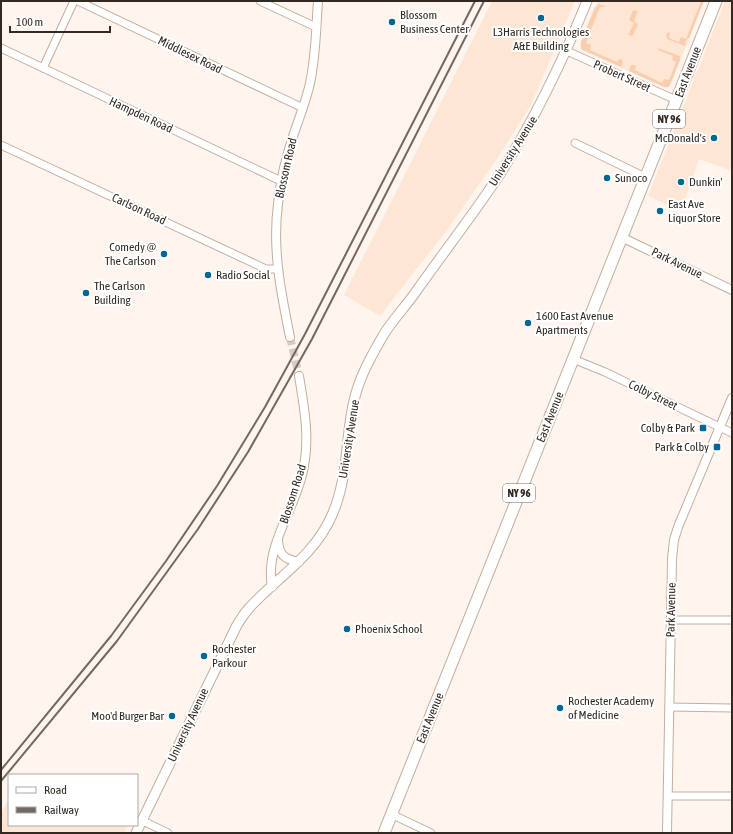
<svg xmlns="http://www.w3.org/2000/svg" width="733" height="834" font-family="'Asap Condensed',sans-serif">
<rect width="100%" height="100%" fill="#fff5ee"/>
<g fill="#fee6d4">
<polygon points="492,1 575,1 531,105 497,159 447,230 380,316 344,295"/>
<polygon points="598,1 704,1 670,86 665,88 582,50 580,44 594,7 597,5"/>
<polygon points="725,1 732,1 732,60 724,57 732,60 732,171 699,159 686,197 681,205 671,207 648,196"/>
<polygon points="9,799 9,825 128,825 124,833 1,833 1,813"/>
</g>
<g fill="#f9ceaf">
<polygon points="701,1 704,1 689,38 688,38 685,42 686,45 685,46 667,39 666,35 668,32 670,33 669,38 679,42 681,37 686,39"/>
<polygon points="598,4 605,6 605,7 600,7 586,43 591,45 590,50 617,62 619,59 621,59 623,62 621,67 581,49 581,42 595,8 597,6"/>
<polygon points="633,10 638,11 634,21 638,24 633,35 632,36 628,35 634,23 629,20"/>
<polygon points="658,48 680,56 680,60 670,85 668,87 664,87 629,71 631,65 635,65 636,66 635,70 662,83 664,79 669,80 676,62 672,60 673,56 658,50"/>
</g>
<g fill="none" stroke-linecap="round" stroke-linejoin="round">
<polyline stroke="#d6ccc5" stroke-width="8" stroke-dasharray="8 4" stroke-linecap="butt" points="290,337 299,376"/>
<defs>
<g id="minor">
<polyline points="78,1 303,108"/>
<polyline points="260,1 316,27"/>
<polyline points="1,48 281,181"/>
<polyline points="567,51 676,100"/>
<polyline points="43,68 74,1"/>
<polyline points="575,143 645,177"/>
<polyline points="1,145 266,269 278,269"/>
<polyline points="573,359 605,372 732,433"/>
<polyline points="671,620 732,620"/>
<polyline points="669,707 732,708"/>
<polyline points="668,796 732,796"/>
<polyline points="391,814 431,833"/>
<polyline points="143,821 168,833"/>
</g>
<g id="tertiary">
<polyline points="621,237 732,290"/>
<path d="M 290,337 C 281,293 272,249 278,204 C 280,186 283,169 288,153 C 294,129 305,107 310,83 C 316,56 316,28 318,1"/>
<path d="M 278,540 C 279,555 284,559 299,562"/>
<path d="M 272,587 C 265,548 291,515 301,479 C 311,445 305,411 299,376"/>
<polyline points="667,833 672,559 674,540 678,527 732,398"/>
</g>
<path id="secondary" d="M 136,833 L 237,625 C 241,619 245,612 250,607 C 278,577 315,555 332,515 C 341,495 345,470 347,448 C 349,432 350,416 354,401 C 359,377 372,355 384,334 C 393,320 405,307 415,293 C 443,253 473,215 500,174 C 536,117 562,63 587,1"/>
<polyline id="primary" points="384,833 716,1"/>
</defs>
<use href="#minor" stroke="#c4ad9d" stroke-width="9"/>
<use href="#tertiary" stroke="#c4ad9d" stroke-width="10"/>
<use href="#secondary" stroke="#c4ad9d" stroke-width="11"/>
<use href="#primary" stroke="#c4ad9d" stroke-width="13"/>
<use href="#minor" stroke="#fff" stroke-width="7"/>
<use href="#tertiary" stroke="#fff" stroke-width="8"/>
<use href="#secondary" stroke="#fff" stroke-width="9"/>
<use href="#primary" stroke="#fff" stroke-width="11"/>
<g stroke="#726962" stroke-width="2">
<polyline points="1,770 111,636 166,561 217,486 265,407 305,334 475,1"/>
<polyline points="1,781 117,641 198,529 248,452 312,339 484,1"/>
</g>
</g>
<g fill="#006795" stroke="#fff" stroke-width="1.5">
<circle cx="541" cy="18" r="4"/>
<circle cx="392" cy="22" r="4"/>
<circle cx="714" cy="138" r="4"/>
<circle cx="607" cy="178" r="4"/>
<circle cx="681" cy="182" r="4"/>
<circle cx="660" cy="211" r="4"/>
<circle cx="164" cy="254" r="4"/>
<circle cx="208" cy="275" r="4"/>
<circle cx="86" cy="293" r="4"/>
<circle cx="528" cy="323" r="4"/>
<rect x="699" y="424" width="8" height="8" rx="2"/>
<rect x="713" y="443" width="8" height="8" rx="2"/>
<circle cx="347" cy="629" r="4"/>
<circle cx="204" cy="656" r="4"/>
<circle cx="560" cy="708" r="4"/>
<circle cx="172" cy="716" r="4"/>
</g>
<g text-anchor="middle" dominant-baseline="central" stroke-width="4" stroke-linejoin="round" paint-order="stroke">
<g fill="#fff" stroke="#6f6964" stroke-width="1">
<rect x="653" y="110" width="32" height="18" rx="3"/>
<rect x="503" y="484" width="32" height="18" rx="3"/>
</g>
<g font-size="11" font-weight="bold" fill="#312922">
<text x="669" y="119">NY 96</text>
<text x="519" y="493">NY 96</text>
</g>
<g font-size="12" fill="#312922" stroke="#fff" text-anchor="start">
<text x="400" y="15">Blossom<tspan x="400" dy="14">Business Center</tspan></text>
<text x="541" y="32" text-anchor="middle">L3Harris Technologies<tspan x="541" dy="14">A&amp;E Building</tspan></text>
<text x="706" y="138" text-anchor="end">McDonald's</text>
<text x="615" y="178">Sunoco</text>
<text x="689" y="182">Dunkin'</text>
<text x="668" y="204">East Ave<tspan x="668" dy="14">Liquor Store</tspan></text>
<text x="156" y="247" text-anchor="end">Comedy @<tspan x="156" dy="14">The Carlson</tspan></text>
<text x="216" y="275">Radio Social</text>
<text x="94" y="286">The Carlson<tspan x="94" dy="14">Building</tspan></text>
<text x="536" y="316">1600 East Avenue<tspan x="536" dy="14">Apartments</tspan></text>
<text x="695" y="428" text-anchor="end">Colby &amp; Park</text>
<text x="709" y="447" text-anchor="end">Park &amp; Colby</text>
<text x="355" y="629">Phoenix School</text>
<text x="212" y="649">Rochester<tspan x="212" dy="14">Parkour</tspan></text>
<text x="568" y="701">Rochester Academy<tspan x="568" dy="14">of Medicine</tspan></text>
<text x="164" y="716" text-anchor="end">Moo'd Burger Bar</text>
</g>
<g font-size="12" fill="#312922" stroke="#fff">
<text transform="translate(190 55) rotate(26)">Middlesex Road</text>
<text transform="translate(688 72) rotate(-69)">East Avenue</text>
<text transform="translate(622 76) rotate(24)">Probert Street</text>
<text transform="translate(141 115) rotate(25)">Hampden Road</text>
<text transform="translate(513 151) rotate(-58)">University Avenue</text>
<text transform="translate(286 168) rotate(-77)">Blossom Road</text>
<text transform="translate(139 209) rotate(25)">Carlson Road</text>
<text transform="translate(677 263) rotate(26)">Park Avenue</text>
<text transform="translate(653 395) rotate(26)">Colby Street</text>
<text transform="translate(550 417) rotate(-68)">East Avenue</text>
<text transform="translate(349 439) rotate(-81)">University Avenue</text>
<text transform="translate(293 494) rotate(-72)">Blossom Road</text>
<text transform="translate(671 610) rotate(-89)">Park Avenue</text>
<text transform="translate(430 718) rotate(-68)">East Avenue</text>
<text transform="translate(188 725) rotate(-65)">University Avenue</text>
</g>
</g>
<rect width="733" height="834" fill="none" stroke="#312922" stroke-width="4"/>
<rect x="8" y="774" width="130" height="52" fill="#ffffff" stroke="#ada9a7"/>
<rect x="16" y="787" width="20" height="6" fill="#ffffff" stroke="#ada9a7"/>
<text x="44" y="794" font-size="12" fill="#312922">Road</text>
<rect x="16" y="807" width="20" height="6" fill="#726962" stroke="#ada9a7"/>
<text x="44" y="814" font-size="12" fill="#312922">Railway</text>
<path d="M10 26v6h100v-6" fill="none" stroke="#312922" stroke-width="2"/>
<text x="16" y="26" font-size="12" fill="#312922" stroke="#ffffff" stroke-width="3" paint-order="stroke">100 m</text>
</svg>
